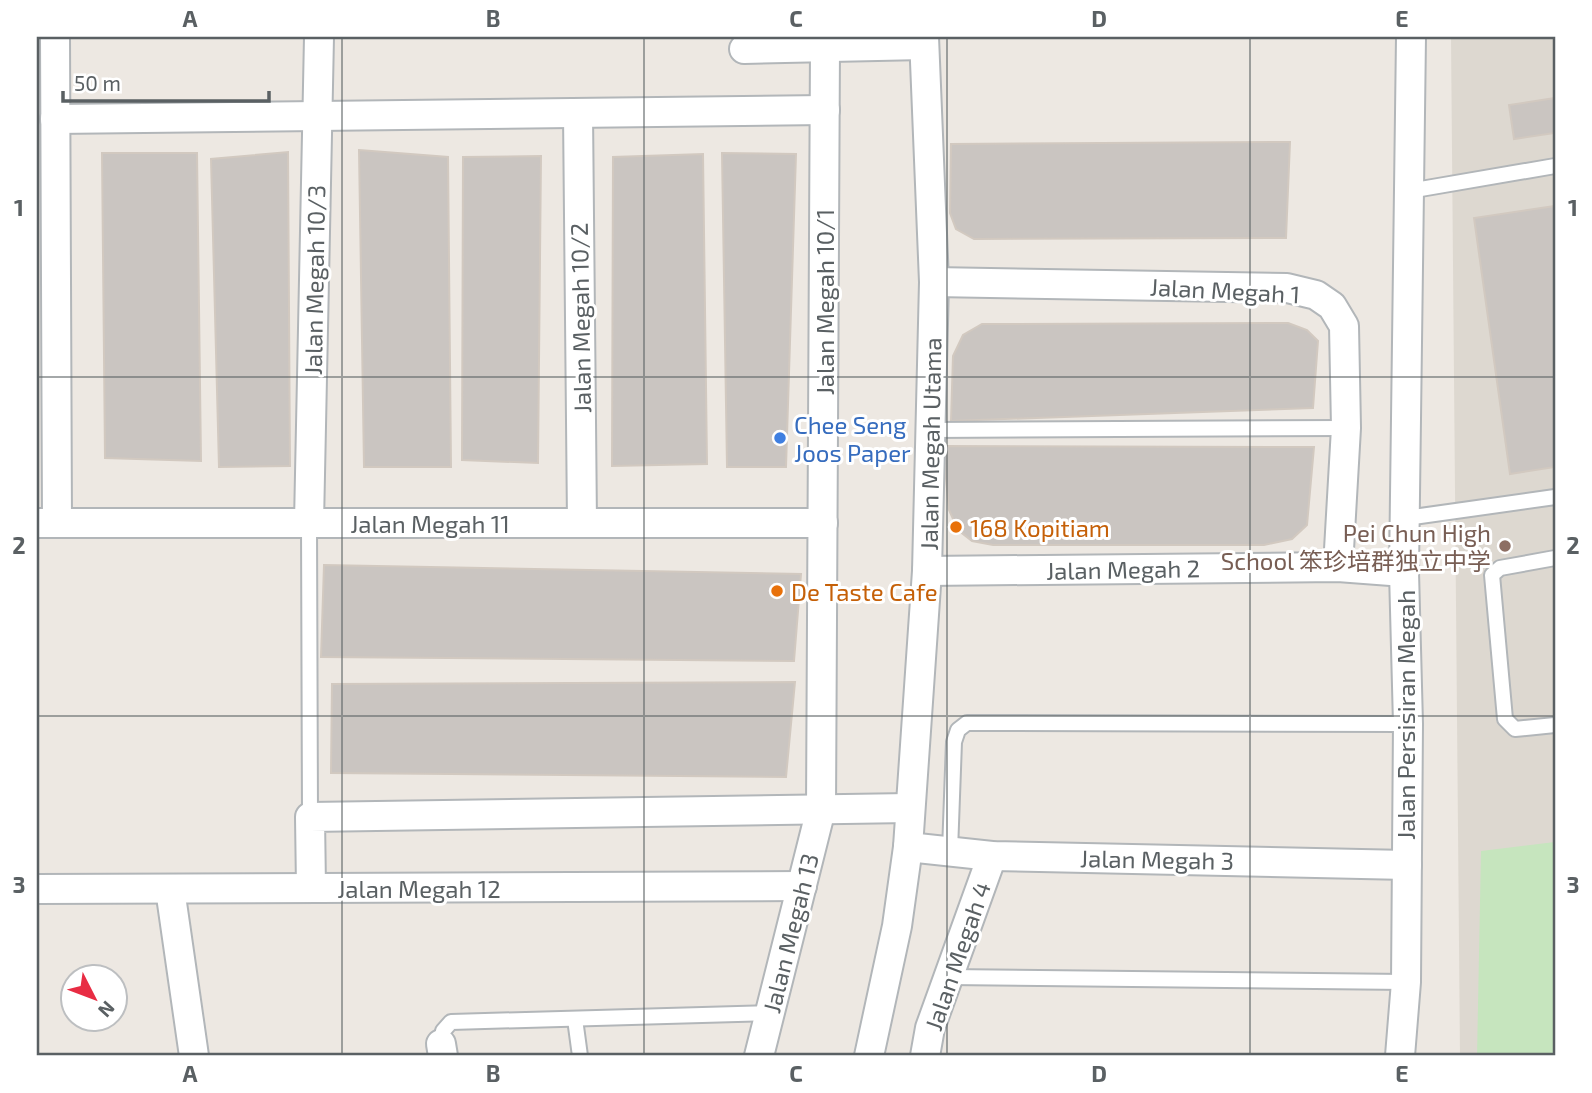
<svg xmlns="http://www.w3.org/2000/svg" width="1592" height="1093" font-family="'Exo 2','Noto Sans SC',sans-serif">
<rect width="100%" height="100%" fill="#ede8e2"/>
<polygon fill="#ddd8d0" points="1451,37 1555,37 1555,1056 1460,1056"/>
<polygon fill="#c6e5be" points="1555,842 1555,1056 1477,1056 1481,851"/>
<g fill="#cac5c1" stroke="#d2c9c0" stroke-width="2">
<polygon points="1555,98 1555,133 1514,139 1509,105"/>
<polygon points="1290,142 1286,238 974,239 956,229 950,213 951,144"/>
<polygon points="359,150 448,157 451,467 364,467"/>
<polygon points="288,152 290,466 219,467 211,159"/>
<polygon points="102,153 197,153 201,461 105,458"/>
<polygon points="722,153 796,154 786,467 727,467"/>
<polygon points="703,154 707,464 612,466 613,157"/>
<polygon points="541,156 538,463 462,460 463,157"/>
<polygon points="1555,206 1555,467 1510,474 1474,218"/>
<polygon points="1288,323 1307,330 1318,341 1313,408 951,421 953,356 963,335 982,324"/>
<polygon points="943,446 1314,447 1307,525 1292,539 1264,545 993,545 972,541 958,530 949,510"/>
<polygon points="324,565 801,574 794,661 321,657"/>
<polygon points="795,682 786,777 331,773 332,684"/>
</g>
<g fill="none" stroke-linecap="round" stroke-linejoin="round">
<defs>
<g id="service">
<polyline points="1409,191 1555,166"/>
<polyline points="930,430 1346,428"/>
<polyline points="1406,518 1555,497"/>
<polyline points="309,523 310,817"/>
<polyline points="1555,558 1500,568 1492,575 1505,719 1515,729 1555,725"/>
<polyline points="950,851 954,742 958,730 967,723 1408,724"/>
<polyline points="948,977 1406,982"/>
<polyline points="575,1019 580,1056"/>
<polyline points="441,1044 443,1031 451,1022 770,1013"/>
</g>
<g id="minor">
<polyline points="55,37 57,523"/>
<polyline points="744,49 924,45"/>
<polyline points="578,113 582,523"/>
<polyline points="55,119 825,110"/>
<polyline points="934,282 1287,288 1316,295 1332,306 1344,326 1346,428 1338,567"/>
<polyline points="37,523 823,523"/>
<polyline points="309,523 319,37"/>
<polyline points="927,571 1338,567 1404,572"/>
<polyline points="908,847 992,856 1407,865"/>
<polyline points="311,888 310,817 910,808"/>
<polyline points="37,889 802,886"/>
<polyline points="170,889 194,1056"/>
<polyline points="441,1044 443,1056"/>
<polyline points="759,1056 821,809 825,47"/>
<polyline points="869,1056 897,926 908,847 927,571 934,282 924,37"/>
<polyline points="925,1056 930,1028 992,856"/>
<polyline points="1400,1056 1406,982 1408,724 1404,572 1411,37"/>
</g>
</defs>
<use href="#service" stroke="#b2b6b9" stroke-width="18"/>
<use href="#minor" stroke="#b2b6b9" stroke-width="32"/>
<use href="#service" stroke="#fff" stroke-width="14"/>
<use href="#minor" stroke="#fff" stroke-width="28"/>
</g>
<path fill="none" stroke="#5a6063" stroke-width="2" stroke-opacity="0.55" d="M 342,37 L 342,1056M 644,37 L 644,1056M 947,37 L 947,1056M 1250,37 L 1250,1056M 37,377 L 1555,377M 37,716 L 1555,716"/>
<circle fill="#3f7fe0" stroke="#fff" stroke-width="2.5" cx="780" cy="438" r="7"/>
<g fill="#e8710a" stroke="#fff" stroke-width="2.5">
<circle cx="956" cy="527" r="7"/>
<circle cx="777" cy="591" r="7"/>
</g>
<circle fill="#8d6e63" stroke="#fff" stroke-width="2.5" cx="1505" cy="546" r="7"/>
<g text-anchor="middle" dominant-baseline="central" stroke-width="6" stroke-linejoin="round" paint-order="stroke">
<g font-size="24" fill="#5a6063" stroke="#fff">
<text transform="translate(314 280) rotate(-89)">Jalan Megah 10/3</text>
<text transform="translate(1225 290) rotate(3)">Jalan Megah 1</text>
<text transform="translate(824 302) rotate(-90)">Jalan Megah 10/1</text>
<text transform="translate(580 318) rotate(-91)">Jalan Megah 10/2</text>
<text transform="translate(930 444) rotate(-89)">Jalan Megah Utama</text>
<text x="430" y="523">Jalan Megah 11</text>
<text transform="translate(1123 569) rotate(-1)">Jalan Megah 2</text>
<text transform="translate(1405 715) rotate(-90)">Jalan Persisiran Megah</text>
<text transform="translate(1157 859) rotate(1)">Jalan Megah 3</text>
<text x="419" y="888">Jalan Megah 12</text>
<text transform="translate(790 933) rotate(-76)">Jalan Megah 13</text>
<text transform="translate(957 956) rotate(-71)">Jalan Megah 4</text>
</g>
<g font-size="24" fill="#366cbe" stroke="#fff" text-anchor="start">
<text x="794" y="424">Chee Seng<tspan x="794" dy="28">Joos Paper</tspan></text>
</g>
<g font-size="24" fill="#c56008" stroke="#fff" text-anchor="start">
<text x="970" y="527">168 Kopitiam</text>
<text x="791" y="591">De Taste Cafe</text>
</g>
<g font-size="24" fill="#785e54" stroke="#fff" text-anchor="end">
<text x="1491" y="532">Pei Chun High<tspan x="1491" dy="28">School 笨珍培群独立中学</tspan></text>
</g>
</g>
<rect width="1592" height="1093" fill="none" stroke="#ffffff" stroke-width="77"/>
<g transform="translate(94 998) rotate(132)"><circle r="33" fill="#ffffff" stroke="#bdbfc1" stroke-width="2"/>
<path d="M0-5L12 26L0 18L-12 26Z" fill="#e82c43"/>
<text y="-10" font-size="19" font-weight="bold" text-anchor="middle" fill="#5a6063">N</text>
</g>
<path d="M63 91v10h206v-10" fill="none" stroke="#5a6063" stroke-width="3.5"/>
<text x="74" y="91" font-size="21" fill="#5a6063" stroke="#ffffff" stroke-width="5" paint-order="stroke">50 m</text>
<rect x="38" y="38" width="1516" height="1016" fill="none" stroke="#5a6063" stroke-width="2.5"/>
<g font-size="23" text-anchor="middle" font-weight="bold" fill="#5a6063">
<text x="190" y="27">A</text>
<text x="493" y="27">B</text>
<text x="796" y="27">C</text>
<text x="1099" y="27">D</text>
<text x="1402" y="27">E</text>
<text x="19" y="216">1</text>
<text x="1573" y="216">1</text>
<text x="19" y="554">2</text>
<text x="1573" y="554">2</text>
<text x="19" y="893">3</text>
<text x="1573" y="893">3</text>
<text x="190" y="1082">A</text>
<text x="493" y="1082">B</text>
<text x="796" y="1082">C</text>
<text x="1099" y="1082">D</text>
<text x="1402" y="1082">E</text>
</g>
</svg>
